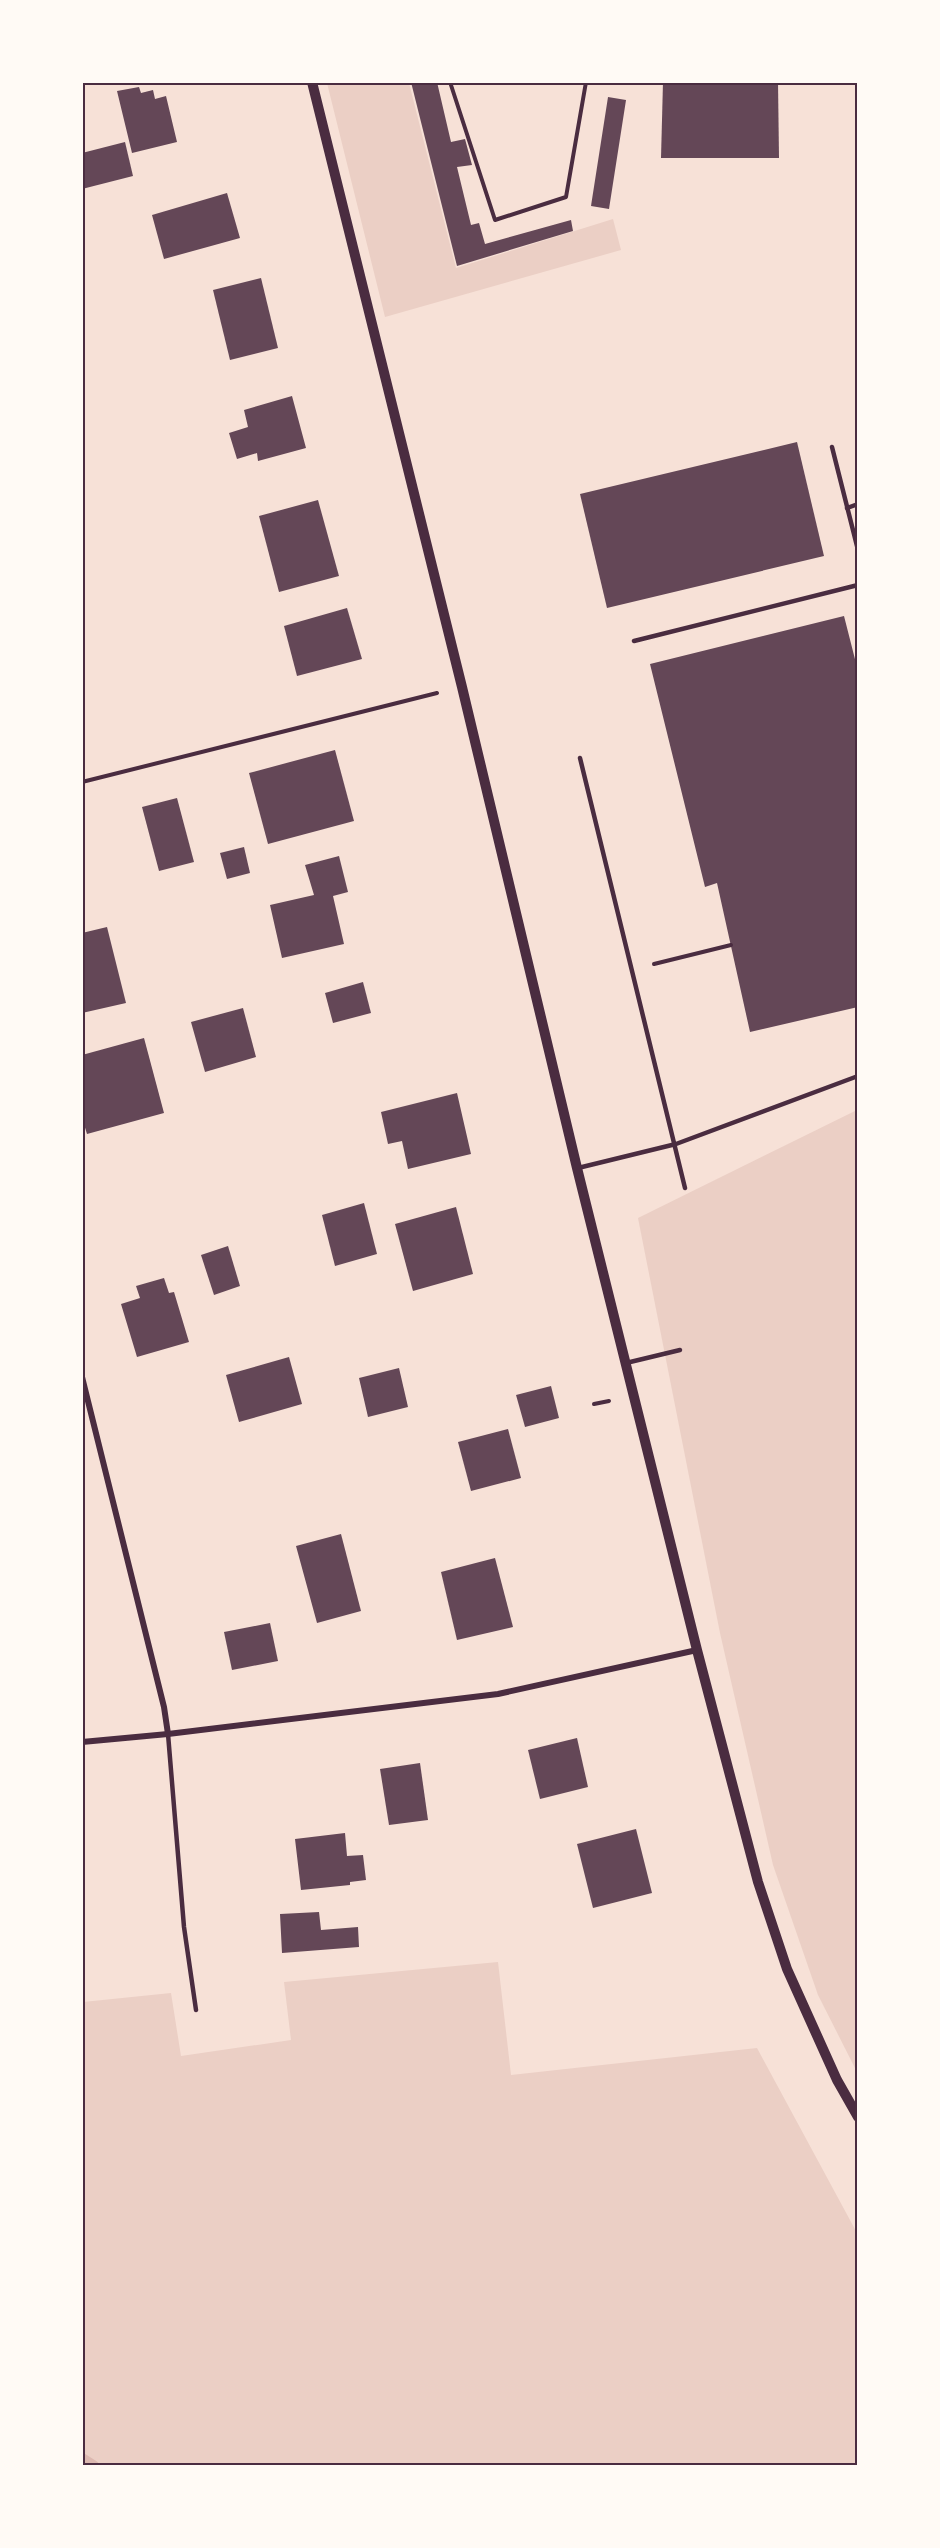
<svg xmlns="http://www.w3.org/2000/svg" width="940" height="2548" font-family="'Fira Sans',sans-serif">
<rect width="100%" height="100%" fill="#f7e1d7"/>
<g fill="#ebcfc5">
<polygon points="327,83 409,83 456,268 613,219 621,250 385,317"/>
<polygon points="857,1110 857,2072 818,1995 773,1865 720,1633 638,1218"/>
<polygon points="498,1962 511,2075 757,2048 857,2233 857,2465 83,2465 83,2002 171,1993 181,2056 291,2040 284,1982"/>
</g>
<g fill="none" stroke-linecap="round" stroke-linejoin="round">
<polyline stroke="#dcb8b0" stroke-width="12" points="82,2459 93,2466"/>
</g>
<g fill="#644757">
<polygon points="411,82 437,82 451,142 465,139 472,165 457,167 471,225 479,223 485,244 571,220 573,231 457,266"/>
<polygon points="663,82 778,82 779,158 661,158"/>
<polygon points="139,87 141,93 153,90 155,99 166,96 177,142 132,153 117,91"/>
<polygon points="608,97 626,100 609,209 591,206"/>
<polygon points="125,142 133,176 82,189 82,153"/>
<polygon points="227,193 240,238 164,259 152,215"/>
<polygon points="261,278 278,348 230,360 213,290"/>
<polygon points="292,396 306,448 258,461 257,453 237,459 229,433 248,427 244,410"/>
<polygon points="797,442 824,556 607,608 580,494"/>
<polygon points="318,500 339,576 279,592 259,516"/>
<polygon points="347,608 362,659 297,676 284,626"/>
<polygon points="844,616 858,671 858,1007 750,1032 717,883 705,887 650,664"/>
<polygon points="335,750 354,821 268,844 249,773"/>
<polygon points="177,798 194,862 159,871 142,807"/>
<polygon points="244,847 250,873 227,879 220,853"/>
<polygon points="339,856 348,892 333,896 344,944 282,958 270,905 314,895 305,865"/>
<polygon points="107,927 126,1003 82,1013 82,933"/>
<polygon points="363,982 371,1013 333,1023 325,993"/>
<polygon points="243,1008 256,1057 205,1072 191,1022"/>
<polygon points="144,1038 164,1113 87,1134 82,1118 82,1055"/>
<polygon points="457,1093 471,1154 408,1169 402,1141 388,1144 381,1112"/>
<polygon points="364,1203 377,1254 335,1266 322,1215"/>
<polygon points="456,1207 473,1274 413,1291 395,1224"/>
<polygon points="228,1246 240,1286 214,1295 201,1255"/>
<polygon points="164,1278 169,1293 174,1292 189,1342 137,1357 121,1304 140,1298 136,1286"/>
<polygon points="289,1357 302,1404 239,1422 226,1375"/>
<polygon points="399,1368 408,1407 368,1417 359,1378"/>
<polygon points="551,1386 559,1418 525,1427 516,1395"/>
<polygon points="508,1429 521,1478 471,1491 458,1442"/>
<polygon points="341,1534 361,1611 317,1623 296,1546"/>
<polygon points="495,1558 513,1627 457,1640 441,1572"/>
<polygon points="270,1623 278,1661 232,1670 224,1632"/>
<polygon points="577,1738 588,1787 540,1799 528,1750"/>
<polygon points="420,1763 428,1820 389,1825 380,1769"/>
<polygon points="636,1829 652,1893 593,1908 577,1844"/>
<polygon points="345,1833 347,1856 363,1855 366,1880 350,1882 350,1885 301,1890 295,1839"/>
<polygon points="319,1912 321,1930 358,1927 359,1947 282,1953 280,1914"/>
</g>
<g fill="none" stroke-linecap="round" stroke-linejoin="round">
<g stroke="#4a2c40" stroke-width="4">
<polyline points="450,82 495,220 566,197 586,82"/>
<polyline points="82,782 437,693"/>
<polyline points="654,964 731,945"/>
<polyline points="594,1404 609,1401"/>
</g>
<g stroke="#4a2c40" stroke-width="4.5">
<polyline points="832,447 858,550"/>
<polyline points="847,508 858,504"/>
<polyline points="634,641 858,585"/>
<polyline points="580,758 685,1188"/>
<polyline points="578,1168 676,1144 858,1076"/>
<polyline points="626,1363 680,1350"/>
<polyline points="168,1734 184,1927 196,2010"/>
</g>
<g stroke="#4a2c40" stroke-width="6">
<polyline points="82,1377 164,1707 168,1734"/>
<polyline points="82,1742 168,1734 498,1694 697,1650"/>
</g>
<polyline stroke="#4a2c40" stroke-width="10" points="312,82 462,687 577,1168 697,1650 758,1882 787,1969 837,2080 858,2117"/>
</g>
<rect width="940" height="2548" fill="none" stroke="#fffaf5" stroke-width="168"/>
<rect x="84" y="84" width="772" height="2380" fill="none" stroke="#4a2c40" stroke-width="2"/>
</svg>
